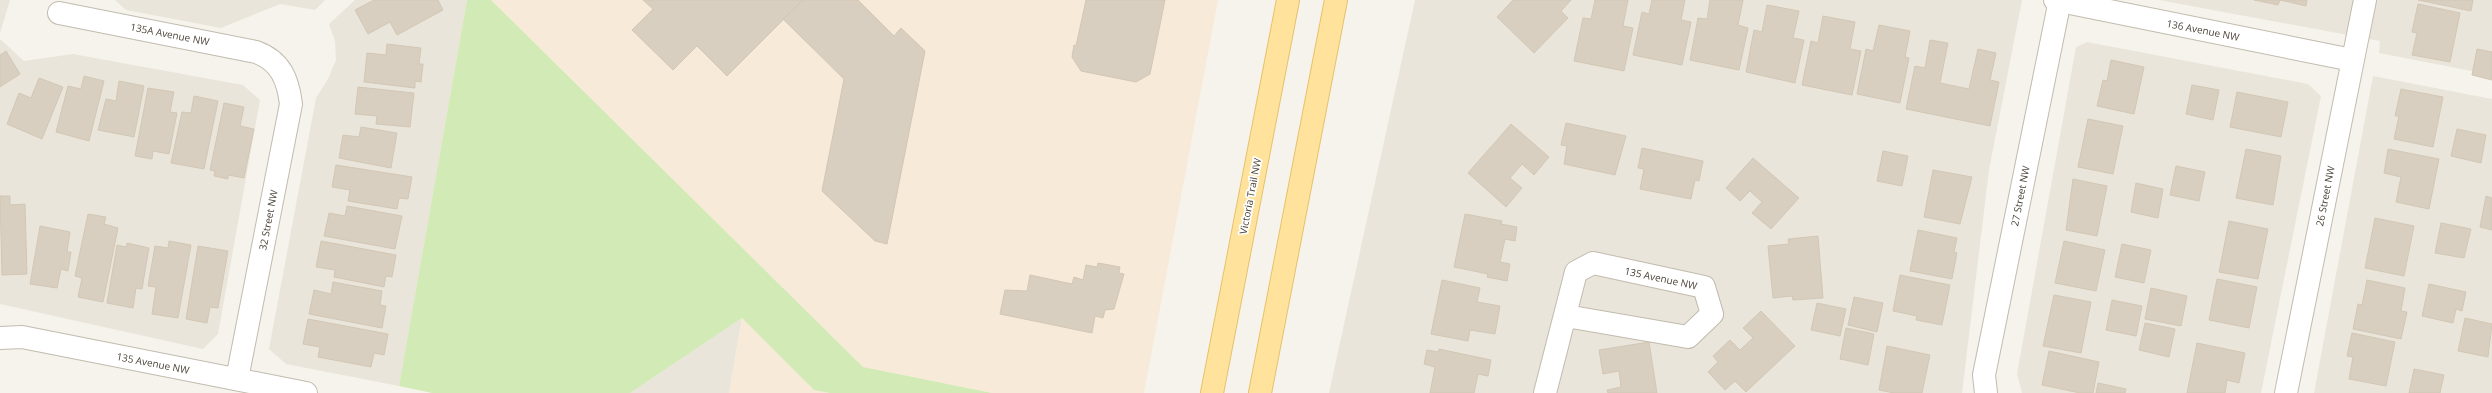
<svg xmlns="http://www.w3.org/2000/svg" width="2492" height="393" font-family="'Open Sans',sans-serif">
<rect width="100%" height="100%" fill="#f6f3ec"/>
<g fill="#eae5da">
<polygon points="0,0 10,0 0,33"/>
<polygon points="115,0 325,0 315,10 280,4 221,28 126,10"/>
<polygon points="355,0 467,0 399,386 286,364 269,349 316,98 328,79 336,60 335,41 329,24"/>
<polygon points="1415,0 2022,0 1989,170 1962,393 1329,393"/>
<polygon points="2159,0 2492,0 2492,75 2379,53 2380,41"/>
<polygon points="0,39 24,61 73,54 243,85 260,100 218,334 203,349 0,304"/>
<polygon points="2087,42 2308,84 2321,96 2261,393 2022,393 2017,374 2076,47"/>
<polygon points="2373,76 2492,99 2492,393 2314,393"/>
<polygon points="742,318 729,393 630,393"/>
</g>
<g fill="#f7ead8">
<polygon points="491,0 1218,0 1144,393 992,393 863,367"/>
<polygon points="742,318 814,390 830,393 729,393"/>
</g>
<polygon fill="#d2eab5" points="467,0 491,0 863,367 992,393 830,393 814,390 742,318 630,393 432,393 399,386"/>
<g fill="#d8cfc1" stroke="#d3c7b4">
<polygon points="374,0 438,0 443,10 397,35 390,22 368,34 355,10"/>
<polygon points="643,0 803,0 727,76 697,46 673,70 632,30 653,9"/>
<polygon points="803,0 858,0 894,36 901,28 925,51 887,244 875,241 822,191 844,79 783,19"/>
<polygon points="1086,0 1165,0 1150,74 1136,82 1081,71 1072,57 1074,45 1076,46"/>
<polygon points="1513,0 1571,0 1561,11 1568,18 1534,53 1497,17"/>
<polygon points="1595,0 1628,0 1623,26 1633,28 1624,71 1574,61 1583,18 1591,19"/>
<polygon points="1652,0 1685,0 1681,20 1691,22 1682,65 1633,55 1642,12 1649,14"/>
<polygon points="1710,0 1743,0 1738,25 1748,28 1739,70 1690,60 1698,18 1707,19"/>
<polygon points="2254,0 2307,0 2306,6 2280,0 2278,5"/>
<polygon points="2418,0 2473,0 2471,11"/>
<polygon points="2418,4 2460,13 2450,62 2412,55 2417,33 2412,32"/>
<polygon points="1767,5 1799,11 1793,38 1804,40 1795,83 1746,72 1754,30 1762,32"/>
<polygon points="1823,16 1855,22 1850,49 1861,51 1852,95 1802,85 1811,41 1818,43"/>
<polygon points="1879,25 1910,31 1905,57 1909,58 1900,103 1857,94 1866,49 1873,51"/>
<polygon points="1930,40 1948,43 1940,83 1969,89 1978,49 1996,53 1990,80 1999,82 1990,126 1906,109 1915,66 1925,68"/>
<polygon points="387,44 421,48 419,64 423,64 421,82 415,81 415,88 364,82 367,53 386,55"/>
<polygon points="2477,49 2492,52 2492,80 2472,75"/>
<polygon points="6,51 20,74 0,87 0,55"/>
<polygon points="2111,60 2144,67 2134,114 2097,106 2103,80 2107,81"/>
<polygon points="84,76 104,81 89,141 56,132 68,86 81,89"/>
<polygon points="39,78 63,87 42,139 7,124 19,93 31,98"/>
<polygon points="119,81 144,86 134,137 98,130 106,99 116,101"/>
<polygon points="2192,85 2219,90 2213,120 2186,114"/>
<polygon points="358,87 414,93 410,127 376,124 377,116 355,114"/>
<polygon points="148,88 174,92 170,112 177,113 169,154 153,151 152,159 135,156"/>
<polygon points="2401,89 2443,97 2433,147 2394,139 2399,116 2395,116"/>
<polygon points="2237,92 2288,102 2281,137 2230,127"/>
<polygon points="194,96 218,101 204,169 171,163 182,112 191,113"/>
<polygon points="224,103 244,107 240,126 254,129 244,178 228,175 228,179 214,176 215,171 210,170"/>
<polygon points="2088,119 2123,126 2113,174 2078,167"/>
<polygon points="1566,123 1626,136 1615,175 1564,164 1567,146 1561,145"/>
<polygon points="1511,124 1549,157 1534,175 1522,164 1510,178 1522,188 1506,207 1468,173"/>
<polygon points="361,127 397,133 391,168 339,158 343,135 359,137"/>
<polygon points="2457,129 2486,135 2481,163 2451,156"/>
<polygon points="1642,148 1703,161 1699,181 1695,180 1691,199 1640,189 1644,169 1638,168"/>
<polygon points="2246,149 2281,156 2273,205 2236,198"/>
<polygon points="2388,149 2439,159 2429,209 2396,202 2401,177 2384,173"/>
<polygon points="1883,151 1908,156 1902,186 1877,181"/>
<polygon points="1753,158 1799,198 1771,229 1752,213 1762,202 1750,191 1740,201 1726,188"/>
<polygon points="336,165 412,177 408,199 399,198 397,209 348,201 350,190 332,187"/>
<polygon points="2176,166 2205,172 2199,201 2170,195"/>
<polygon points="1933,170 1972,177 1960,224 1924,217"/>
<polygon points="2073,179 2107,186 2097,236 2066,230"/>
<polygon points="2136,183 2163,189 2158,218 2131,212"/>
<polygon points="0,196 10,196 10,205 25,204 27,274 2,275"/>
<polygon points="2486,196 2492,198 2492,230 2480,227"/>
<polygon points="347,206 402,216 395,249 324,236 329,213 345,216"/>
<polygon points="88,214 106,217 104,224 118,228 103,302 78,297 82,278 75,276"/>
<polygon points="1465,214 1502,221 1501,224 1517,227 1515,241 1505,239 1500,262 1510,264 1507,281 1487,277 1488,274 1454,267"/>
<polygon points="2375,218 2414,226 2404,276 2365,268"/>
<polygon points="2229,221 2268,229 2258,279 2219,272"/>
<polygon points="2441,223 2471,229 2464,258 2435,253"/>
<polygon points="40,226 70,232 67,252 71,252 68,271 61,269 57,288 30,284"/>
<polygon points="1918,230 1957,238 1954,252 1957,253 1952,279 1910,271"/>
<polygon points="1818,236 1823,298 1793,300 1792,296 1773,298 1768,246 1789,244 1788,239"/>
<polygon points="169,241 191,245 178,318 152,314 156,287 148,286 155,246 168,248"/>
<polygon points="321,241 396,255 392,277 386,276 384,287 334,277 335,270 316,267"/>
<polygon points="2064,241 2105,250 2096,291 2055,283"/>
<polygon points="127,243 149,248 142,289 136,288 133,308 107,303 117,245 126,247"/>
<polygon points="2122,244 2151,250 2144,283 2115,277"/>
<polygon points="198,246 228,251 218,308 210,307 207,323 186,319"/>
<polygon points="1098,263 1120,267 1119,273 1124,274 1114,309 1105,310 1103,318 1095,316 1092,333 1000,314 1005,290 1027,291 1030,275 1072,284 1074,277 1083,280 1086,265 1097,267"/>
<polygon points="1900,275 1950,285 1942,325 1916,320 1917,316 1893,311"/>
<polygon points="2217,279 2257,287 2249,328 2209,320"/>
<polygon points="1442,280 1480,288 1477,302 1500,306 1495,334 1470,330 1468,341 1431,334"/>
<polygon points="2367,280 2405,288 2401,311 2407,312 2401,339 2353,329 2358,304 2362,305"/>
<polygon points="333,282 382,291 380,305 386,306 382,328 309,314 314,290 331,294"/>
<polygon points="2429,284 2466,292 2462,311 2456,309 2453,323 2422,316"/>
<polygon points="2151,288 2187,296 2181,326 2145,319"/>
<polygon points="2054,295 2091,302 2081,353 2043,346"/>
<polygon points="1854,297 1883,303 1877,332 1848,325"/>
<polygon points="2112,300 2142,306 2136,336 2106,330"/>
<polygon points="1817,303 1846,309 1840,336 1811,330"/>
<polygon points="1761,311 1795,346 1746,392 1735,381 1725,390 1708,372 1718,362 1713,356 1730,340 1740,350 1753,338 1743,328"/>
<polygon points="2465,318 2492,324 2488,357 2458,351"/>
<polygon points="308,319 388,334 384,355 374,353 371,367 318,357 320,347 303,344"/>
<polygon points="2145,323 2175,329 2169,357 2139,350"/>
<polygon points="1846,328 1874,334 1868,365 1840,359"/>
<polygon points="2352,333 2395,342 2386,386 2349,379 2353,357 2347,356"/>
<polygon points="1649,342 1657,393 1608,393 1607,390 1621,387 1619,371 1603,374 1599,350"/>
<polygon points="2197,343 2245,353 2239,383 2227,380 2225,393 2187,393"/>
<polygon points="1887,346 1930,355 1922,393 1894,393 1879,390"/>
<polygon points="1439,349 1491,360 1488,376 1478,374 1474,393 1430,393 1435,367 1424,364 1427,350 1438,352"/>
<polygon points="2049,351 2099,362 2093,393 2080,393 2042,385"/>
<polygon points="2414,369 2444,375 2440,393 2409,393"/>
<polygon points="2098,383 2126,389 2125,393 2096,393"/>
</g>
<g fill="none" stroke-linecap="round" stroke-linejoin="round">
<defs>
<g id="minor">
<polyline points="2055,0 2352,60"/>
<path d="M 59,13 L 256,52 C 281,61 288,80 291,104 L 237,379"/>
<polyline points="0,338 22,337 306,393"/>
<polyline points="1545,393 1576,272 1593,263 1704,287 1712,314 1688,337 1566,316"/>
<polyline points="1986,393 1984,375 2060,0"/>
<polyline points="2286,393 2365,0"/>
</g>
<g id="major">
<polyline points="1212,393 1288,0"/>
<polyline points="1260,393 1336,0"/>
</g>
</defs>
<use href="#minor" stroke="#c2bbae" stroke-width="24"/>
<use href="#major" stroke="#e6c16a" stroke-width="24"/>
<use href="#minor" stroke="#fff" stroke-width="22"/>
<use href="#major" stroke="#ffe39c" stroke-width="22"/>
</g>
<g text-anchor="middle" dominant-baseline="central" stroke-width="3.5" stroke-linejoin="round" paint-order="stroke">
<g font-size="10" fill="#4b4439" stroke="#fff">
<text transform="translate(2203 30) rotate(11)">136 Avenue NW</text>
<text transform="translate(170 34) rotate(11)">135A Avenue NW</text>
<text transform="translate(1250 196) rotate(-79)">Victoria Trail NW</text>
<text transform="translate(2020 196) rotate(-79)">27 Street NW</text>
<text transform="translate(2325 196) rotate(-79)">26 Street NW</text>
<text transform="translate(268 220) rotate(-79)">32 Street NW</text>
<text transform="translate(1661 278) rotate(12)">135 Avenue NW</text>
<text transform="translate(153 363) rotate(11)">135 Avenue NW</text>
</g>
</g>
</svg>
